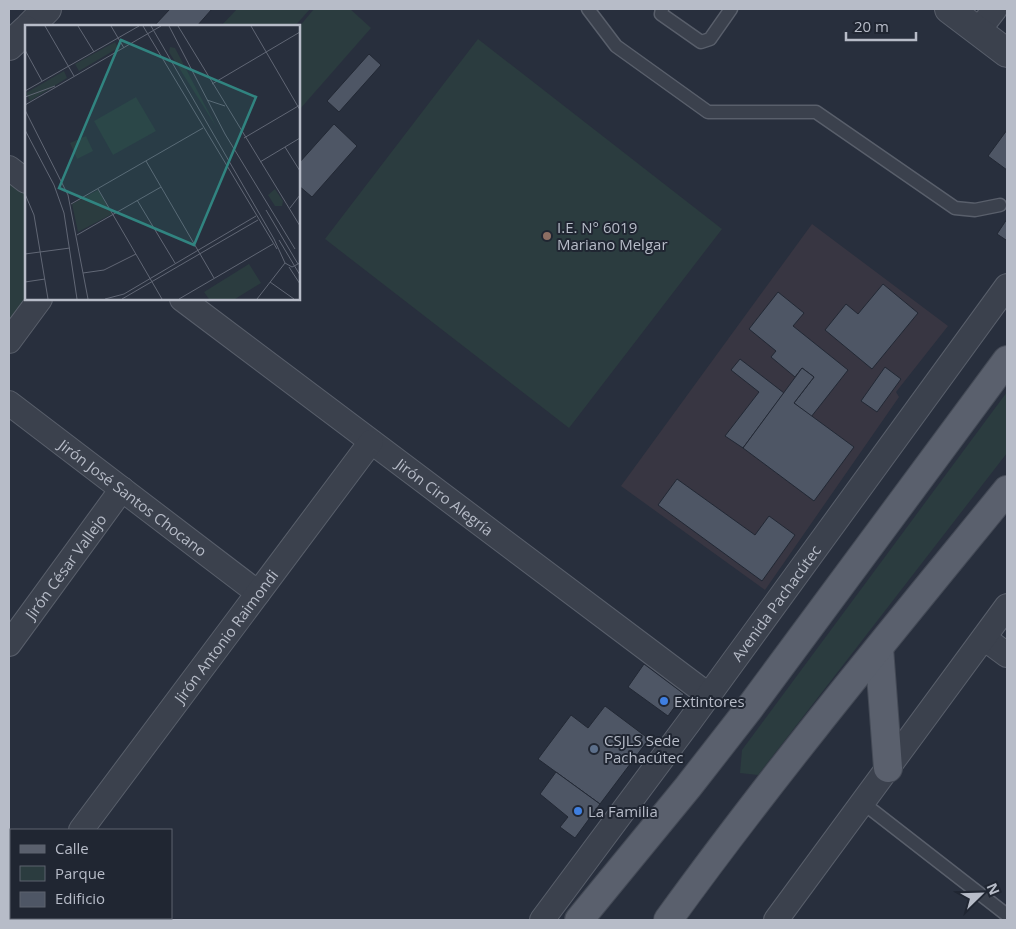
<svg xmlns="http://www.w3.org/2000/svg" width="1016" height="929" font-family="'Open Sans',sans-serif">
<rect width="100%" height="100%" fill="#282f3d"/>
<polygon fill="#383642" points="812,224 948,326 896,392 899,397 765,590 621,486"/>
<g fill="#2b3c3f">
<polygon points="237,9 310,9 295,26 221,26"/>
<polygon points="314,9 350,9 371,28 300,109 299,27"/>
<polygon points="478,39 722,229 569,428 325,239"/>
<polygon points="9,176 26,189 26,299 9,334"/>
<polygon points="1007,392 1007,453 758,775 740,773 742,750"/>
</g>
<g fill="#4e5665" stroke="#222834">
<polygon points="170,9 212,9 197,26 154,26"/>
<polygon points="369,54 381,65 339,112 327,101"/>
<polygon points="334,124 357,146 312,197 299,186 299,163"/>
<polygon points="1007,130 1007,170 988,156"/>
<polygon points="1007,219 1007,238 1006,240 997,234"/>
<polygon points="883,284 918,313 872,369 825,330 846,304 858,314"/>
<polygon points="778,292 804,313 793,326 848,370 811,417 794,403 814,377 802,368 795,377 771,357 776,351 749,329"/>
<polygon points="740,359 784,393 743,448 725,436 759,392 731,370"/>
<polygon points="885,367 901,379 877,412 861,401"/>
<polygon points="802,368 814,377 794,403 854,447 814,501 743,448"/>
<polygon points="677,479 755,535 769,516 795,535 762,581 658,505"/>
<polygon points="644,664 684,694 668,716 628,687"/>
<polygon points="605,706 649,739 600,804 538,759 571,715 588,728"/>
<polygon points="556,772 600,804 575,838 560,827 568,817 540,794"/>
</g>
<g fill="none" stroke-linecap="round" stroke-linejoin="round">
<defs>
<g id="service">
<polyline points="588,9 616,46 708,112 816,112 955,208 975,210 1000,205"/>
<polyline points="662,9 661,14 701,42 710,39 731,9"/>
<polyline points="863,803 1007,915"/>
</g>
<g id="minor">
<polyline points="978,31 995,9"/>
<polyline points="9,168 26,181"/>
<path id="s1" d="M 182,299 L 708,695"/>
<polyline points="9,341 40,299"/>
<path id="s2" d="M 9,403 L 258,593"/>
<polyline points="984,638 1007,655"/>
<path id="s3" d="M 9,644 L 122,489"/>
<path id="s4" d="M 81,830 L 371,442"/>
<polyline points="13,920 15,918"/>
<path id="s5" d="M 542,920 L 690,721 L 1007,286"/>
<polyline points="776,920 1007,606"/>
</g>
<g id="tertiary">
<polyline points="949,9 1007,53"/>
<polyline points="30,26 47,9"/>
<polyline points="9,46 26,30"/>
</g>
<g id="primary">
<polyline points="879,648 888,768"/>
<polyline points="579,920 688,787 748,710 1007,360"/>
<path d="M 668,920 C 775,772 892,631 1007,490"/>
</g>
</defs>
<use href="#service" stroke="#595f6b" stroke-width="15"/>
<use href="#minor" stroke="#595f6b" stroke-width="26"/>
<use href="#tertiary" stroke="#595f6b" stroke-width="30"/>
<use href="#primary" stroke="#444a56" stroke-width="30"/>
<use href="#service" stroke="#3b414d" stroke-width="12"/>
<use href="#minor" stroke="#3b414d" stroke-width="24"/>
<use href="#tertiary" stroke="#3b414d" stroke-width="28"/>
<use href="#primary" stroke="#5a606d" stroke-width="28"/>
</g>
<circle fill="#8d6e63" stroke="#202632" stroke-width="2" cx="547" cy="236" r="5"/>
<g fill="#3f7fe0" stroke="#202632" stroke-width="2">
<circle cx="664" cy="701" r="5"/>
<circle cx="578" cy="811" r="5"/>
</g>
<circle fill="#5c6f8a" stroke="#202632" stroke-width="2" cx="594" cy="749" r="5"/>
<g text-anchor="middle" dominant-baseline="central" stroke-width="4" stroke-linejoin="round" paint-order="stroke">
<g font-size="15" fill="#b7bcc8" stroke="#202632" text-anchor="start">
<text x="557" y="227">I.E. N° 6019<tspan x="557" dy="17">Mariano Melgar</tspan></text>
<text x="674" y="701">Extintores</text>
<text x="604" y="740">CSJLS Sede<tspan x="604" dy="17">Pachacútec</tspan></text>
<text x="588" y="811">La Familia</text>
</g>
<g font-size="15" fill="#b7bcc8" stroke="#202632">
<text stroke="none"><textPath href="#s1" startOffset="329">Jirón Ciro Alegría</textPath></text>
<text stroke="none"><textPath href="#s2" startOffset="156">Jirón José Santos Chocano</textPath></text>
<text stroke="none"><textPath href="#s3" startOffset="96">Jirón César Vallejo</textPath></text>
<text stroke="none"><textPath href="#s5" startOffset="394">Avenida Pachacútec</textPath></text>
<text stroke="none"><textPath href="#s4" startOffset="242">Jirón Antonio Raimondi</textPath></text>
</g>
</g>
<g transform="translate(25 25)">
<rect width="275" height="275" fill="#282f3d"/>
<path d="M 90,17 L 93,23 L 54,46 L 50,39 ZM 145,22 L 150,23 L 192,103 L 144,27 ZM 39,46 L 42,53 L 5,76 L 1,68 ZM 111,72 L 131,106 L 88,130 L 69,96 ZM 61,111 L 68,126 L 52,134 L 45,118 ZM 250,164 L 258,176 L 257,181 L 250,181 L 243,170 ZM 73,165 L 87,189 L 53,207 L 47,179 ZM 224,239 L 236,258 L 210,274 L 184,274 L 179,267 Z" fill="#2b3c3f"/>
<path fill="none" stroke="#616775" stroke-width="1" d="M 20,1 L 49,51M 53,1 L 69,27M 86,1 L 99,23M 118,1 L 252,224M 126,1 L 249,214 L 260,238 L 267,242 L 275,238M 144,1 L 200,109 L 270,224M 153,1 L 275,201M 226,1 L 275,85M 0,25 L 17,56M 187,59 L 275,7M 0,66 L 114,1M 0,72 L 30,61M 182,75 L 200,81M 0,80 L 136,1M 0,85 L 43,170 L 63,274M 0,105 L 29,160 L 39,188 L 52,274M 219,113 L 275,80M 260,122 L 275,146M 121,136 L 189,253M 235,137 L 275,113M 73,164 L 137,274M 0,169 L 9,190 L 23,274M 112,175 L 150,238M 46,179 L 178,103M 265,183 L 275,170M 241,185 L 273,239M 52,210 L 136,162M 254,215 L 275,250M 0,229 L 45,223M 264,242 L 275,259M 58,248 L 79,245 L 111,229M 0,257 L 20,254M 245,257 L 269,274M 80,274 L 99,269 L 231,191M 97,274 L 233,195M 154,274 L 248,219M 232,274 L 260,238"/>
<path fill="#318480" fill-opacity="0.15" stroke="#318480" stroke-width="2.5" d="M 96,15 L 231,72 L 169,220 L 34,163 Z"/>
<rect width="275" height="275" fill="none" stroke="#b7bcc8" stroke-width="2.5"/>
</g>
<rect width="1016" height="929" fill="none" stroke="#b7bcc8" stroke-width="20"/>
<rect x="10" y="829" width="162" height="90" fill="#202632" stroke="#5c626e"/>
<rect x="20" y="845" width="25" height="8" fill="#5a606d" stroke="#5c626e"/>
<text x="55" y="854" font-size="15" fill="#b7bcc8">Calle</text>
<rect x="20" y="866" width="25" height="15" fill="#2b3c3f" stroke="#5c626e"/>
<text x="55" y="879" font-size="15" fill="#b7bcc8">Parque</text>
<rect x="20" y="892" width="25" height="15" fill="#4e5665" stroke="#5c626e"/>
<text x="55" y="904" font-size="15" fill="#b7bcc8">Edificio</text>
<g transform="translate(981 894) rotate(67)" stroke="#202632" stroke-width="4" paint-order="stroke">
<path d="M0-4L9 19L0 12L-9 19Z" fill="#b7bcc8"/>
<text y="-8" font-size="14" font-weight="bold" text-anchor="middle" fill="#b7bcc8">N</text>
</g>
<path d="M846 32v8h70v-8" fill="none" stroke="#b7bcc8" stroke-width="2.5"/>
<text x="854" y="32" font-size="15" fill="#b7bcc8" stroke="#202632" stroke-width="4" paint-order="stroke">20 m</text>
</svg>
